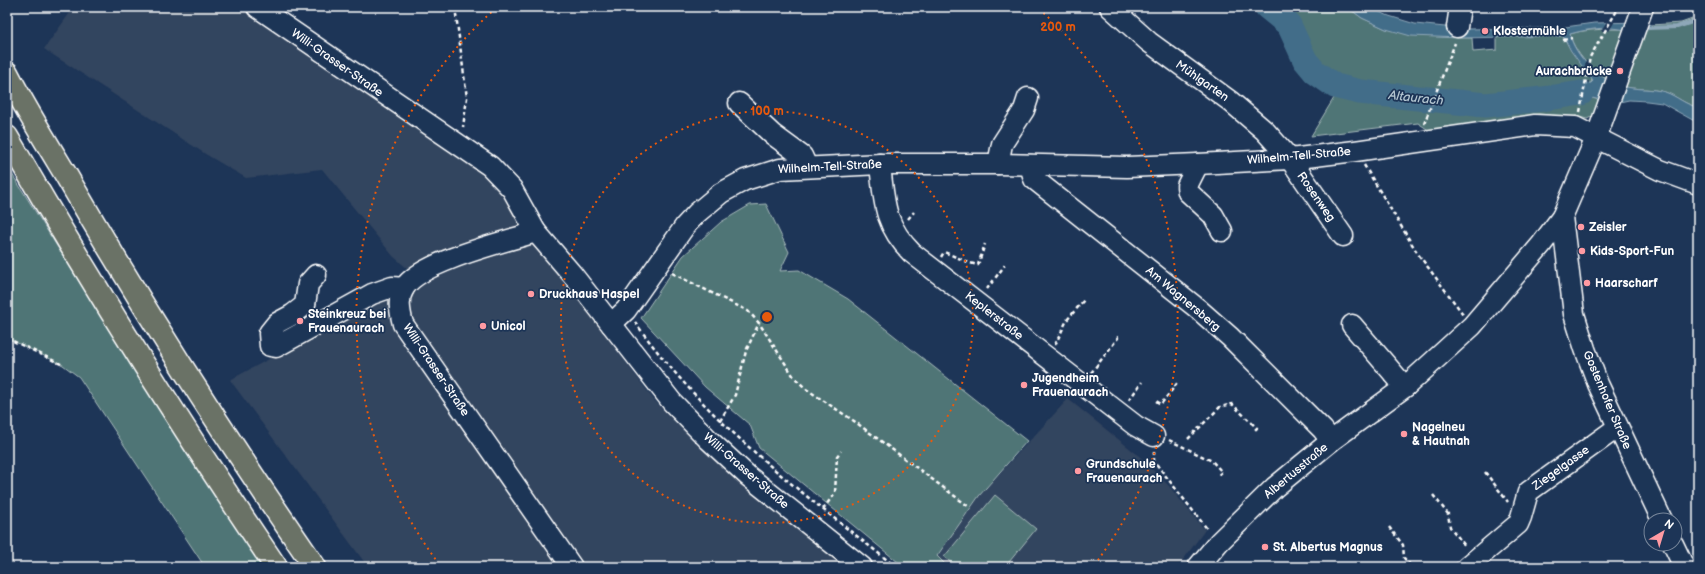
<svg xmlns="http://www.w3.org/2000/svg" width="1705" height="574" font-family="'Balsamiq Sans',sans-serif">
<rect width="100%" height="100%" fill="#1d3557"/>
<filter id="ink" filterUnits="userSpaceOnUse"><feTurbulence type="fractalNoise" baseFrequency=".025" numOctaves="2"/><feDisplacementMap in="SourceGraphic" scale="8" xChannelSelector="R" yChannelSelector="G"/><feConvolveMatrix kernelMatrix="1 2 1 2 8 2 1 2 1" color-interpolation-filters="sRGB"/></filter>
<g filter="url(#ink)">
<g fill="#32445e">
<polygon points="74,7 243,7 303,50 492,178 604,333 654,400 703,450 846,567 368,567 230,380 351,315 409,270 393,256 322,169 246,178 207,155 44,49"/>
<polygon points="1068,399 1138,455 1169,486 1205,530 1178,567 948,567 937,557 979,496"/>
</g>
<g fill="#4f7476" stroke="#a7baba">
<polygon points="1252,7 1347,7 1362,18 1386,29 1460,38 1472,38 1473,52 1497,50 1497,37 1563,36 1592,79 1591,83 1574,85 1579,99 1592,98 1603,101 1597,114 1587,119 1576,116 1573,117 1539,114 1430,131 1418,123 1311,136 1337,93 1309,77 1301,68 1282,28"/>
<path d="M 1698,17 L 1698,107 C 1685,105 1677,96 1665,92 C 1651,88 1636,90 1622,86 C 1601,81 1574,55 1570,34 C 1596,26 1625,31 1651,28 L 1651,25 L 1681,23 Z"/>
<polygon points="7,166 161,413 265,567 205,567 79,377 63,365 7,338"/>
<polygon points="766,204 789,252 780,271 799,270 848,299 1027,441 979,496 937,556 948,567 904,567 759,448 750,425 705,387 641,318 683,256 721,222 750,205"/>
<polygon points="995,495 1036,529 1005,567 957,567 944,557"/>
</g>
<path fill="#426d89" stroke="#8ea7b8" d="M 1347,7 L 1368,7 L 1389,16 L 1415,24 L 1465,29 L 1558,28 L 1594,23 L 1645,22 L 1651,25 L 1651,29 C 1637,33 1625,29 1611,28 C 1598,28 1583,30 1570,34 C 1573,55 1602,82 1622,86 C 1636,90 1651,88 1665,92 C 1677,96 1685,105 1698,107 L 1698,123 L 1662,103 L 1647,101 L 1629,100 L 1615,103 L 1592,98 L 1548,104 L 1548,94 L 1574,85 L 1591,83 L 1593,81 L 1571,51 L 1563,36 L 1460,38 L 1411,36 L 1386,29 L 1362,18 Z"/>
<g fill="#1d3557">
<polygon points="1607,21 1615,21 1609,31 1601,31"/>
<polygon points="1586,60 1592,66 1590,79 1584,72"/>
<polygon points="1589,81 1586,101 1579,101 1582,82"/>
</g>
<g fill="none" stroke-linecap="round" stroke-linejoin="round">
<polyline stroke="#8ea7b8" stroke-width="4" points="1647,28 1677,27 1698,20"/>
<polyline stroke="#426d89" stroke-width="25" points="1267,7 1289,25 1305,60 1315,72 1335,86 1360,92 1486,105 1542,99 1581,93"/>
<defs>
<g id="minor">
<polyline points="257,7 490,166 512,189 536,232 572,274 672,402 709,440 748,476 862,567"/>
<polyline points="1110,7 1149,42 1230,101 1265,131 1290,159 1343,236"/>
<polyline points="1643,7 1596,138 1562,217 1574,314 1585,349 1598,384 1662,520"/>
<polyline points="1457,27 1460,7"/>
<polyline points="739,103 772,134 802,156 807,167"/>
<path d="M 880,164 C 884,202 884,225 912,253 L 1136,426 L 1154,436"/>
<polyline points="998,164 1002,144 1024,110 1028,98"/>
<polyline points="1198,164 1187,186 1188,192 1213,215 1222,231"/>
<polyline points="1030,165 1034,179 1197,308 1230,337 1323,430 1331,441"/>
<path d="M 536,232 C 507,241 419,262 404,288 C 397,299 400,312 403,324 L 572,567"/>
<polyline points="316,275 308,284 305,305 292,315 277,323 269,333 270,346 276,347 372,294 392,287 404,288"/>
<polyline points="611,324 626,310 685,226 697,213 721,193 745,180 780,169 880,164 998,164 1127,167 1198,164 1290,159 1355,151 1535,125 1575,127 1660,170 1698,184"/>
<polyline points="1352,325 1405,387"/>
<polyline points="1673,544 1684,567"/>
<polyline points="1198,567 1219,542 1275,487 1331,441 1405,387 1472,326 1541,245 1562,217"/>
<polyline points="1467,567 1518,524 1521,517 1528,492 1618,427"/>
</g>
<g id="highway">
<path d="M 7,73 C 25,108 46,142 66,175 C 143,309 227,440 315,567"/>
<path d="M 7,137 C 92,284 181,427 276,567"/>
</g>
</defs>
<use href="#minor" stroke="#fff" stroke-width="23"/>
<use href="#highway" stroke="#fff" stroke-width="25"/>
<g stroke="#fff" stroke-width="2.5" stroke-dasharray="4 3" stroke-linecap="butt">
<polyline points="455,7 467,98 463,127"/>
<polyline points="1563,40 1572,38"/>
<polyline points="1580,112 1590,57 1619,7"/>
<polyline points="1424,124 1455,43"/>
<polyline points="1364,165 1418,254 1463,314"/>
<polyline points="908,219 914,212"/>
<polyline points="941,257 944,252 970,263 978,265 985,244"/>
<polyline points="672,273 748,311 759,323 794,377 806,389 854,421 968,506"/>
<polyline points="987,289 1005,265"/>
<path d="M 635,322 C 707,423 800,491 896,567"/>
<polyline points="7,338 63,365"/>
<polyline points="1055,345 1067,320 1084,300"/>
<polyline points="1091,373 1118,338 1116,336"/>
<polyline points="1129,400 1142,382"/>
<polyline points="1156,401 1161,404 1179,381"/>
<polyline points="720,421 735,395 746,351 759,323"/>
<polyline points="1188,439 1220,407 1232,404 1257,428 1254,431"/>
<polyline points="1169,440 1212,461 1222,472 1217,476"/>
<polyline points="1154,451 1154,461 1208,530"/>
<polyline points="1485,472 1508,502"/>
<polyline points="1433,495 1448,514 1450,527 1466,547"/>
<polyline points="823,509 835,493 837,456 841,451"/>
<polyline points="1389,527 1403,545 1404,558 1412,567"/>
<polyline points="1226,563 1229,567"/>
</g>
<use href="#minor" stroke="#1d3557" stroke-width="20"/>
<use href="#highway" stroke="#6a7266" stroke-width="22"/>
</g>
</g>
<g fill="none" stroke="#e8590c" stroke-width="2" stroke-dasharray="2 4">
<circle cx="767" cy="317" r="206"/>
<path d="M439 564A411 411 0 0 1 495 9M1039 9A411 411 0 0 1 1095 564"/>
</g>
<g fill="#ff9aa2" stroke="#1d3557" stroke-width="1.5">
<circle cx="1485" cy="31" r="4"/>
<circle cx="1620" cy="71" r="4"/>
<circle cx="1581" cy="227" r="4"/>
<circle cx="1582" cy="251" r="4"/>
<circle cx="1587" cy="283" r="4"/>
<circle cx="531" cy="294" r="4"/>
<circle cx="300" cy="321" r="4"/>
<circle cx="483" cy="326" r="4"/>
<circle cx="1024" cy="385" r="4"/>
<circle cx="1404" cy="434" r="4"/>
<circle cx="1078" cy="471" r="4"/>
<circle cx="1265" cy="547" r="4"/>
</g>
<g text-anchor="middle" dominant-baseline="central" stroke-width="3.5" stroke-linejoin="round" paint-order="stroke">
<g font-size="12" font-weight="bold" fill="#fff" stroke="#1d3557" text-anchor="start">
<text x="1493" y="31">Klostermühle</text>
<text x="1612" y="71" text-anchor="end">Aurachbrücke</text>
<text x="1589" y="227">Zeisler</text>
<text x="1590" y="251">Kids-Sport-Fun</text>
<text x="1595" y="283">Haarscharf</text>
<text x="539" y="294">Druckhaus Haspel</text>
<text x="308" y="314">Steinkreuz bei<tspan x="308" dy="14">Frauenaurach</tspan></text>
<text x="491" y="326">Unicol</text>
<text x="1032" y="378">Jugendheim<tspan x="1032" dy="14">Frauenaurach</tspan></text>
<text x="1412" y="427">Nagelneu<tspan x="1412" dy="14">&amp; Hautnah</tspan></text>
<text x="1086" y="464">Grundschule<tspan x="1086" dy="14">Frauenaurach</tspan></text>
<text x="1273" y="547">St. Albertus Magnus</text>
</g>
<g font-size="12" fill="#fff" stroke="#1d3557">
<text transform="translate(337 63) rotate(35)">Willi-Grasser-Straße</text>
<text transform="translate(1202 81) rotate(35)">Mühlgarten</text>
<text transform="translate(1299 156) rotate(-5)">Wilhelm-Tell-Straße</text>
<text transform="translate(830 167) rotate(-3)">Wilhelm-Tell-Straße</text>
<text transform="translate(1316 197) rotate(55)">Rosenweg</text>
<text transform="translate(1183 299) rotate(40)">Am Wagnersberg</text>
<text transform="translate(994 316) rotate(38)">Keplerstraße</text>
<text transform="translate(436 370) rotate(56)">Willi-Grasser-Straße</text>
<text transform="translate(1607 400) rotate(67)">Gostenhofer Straße</text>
<text transform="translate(1561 468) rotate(-36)">Ziegelgasse</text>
<text transform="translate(746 471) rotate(41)">Willi-Grasser-Straße</text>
<text transform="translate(1296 471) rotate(-40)">Albertusstraße</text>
</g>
<g font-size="13" font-style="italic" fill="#b3c5d0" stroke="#1d3557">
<text transform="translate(1416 98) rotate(6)">Altaurach</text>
</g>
</g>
<circle cx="767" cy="317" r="6" fill="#e8590c" stroke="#1d3557" stroke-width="2"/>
<g font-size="12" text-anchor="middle" font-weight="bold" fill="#e8590c" stroke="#1d3557" stroke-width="3.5" stroke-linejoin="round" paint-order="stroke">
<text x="1058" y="31">200 m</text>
<text x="767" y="115">100 m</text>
</g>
<rect width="1705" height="574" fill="none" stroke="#1d3557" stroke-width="24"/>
<rect x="12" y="12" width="1681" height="550" fill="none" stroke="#fff" stroke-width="1.5" filter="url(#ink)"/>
<g transform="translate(1663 532) rotate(38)"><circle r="19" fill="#1d3557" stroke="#77869a"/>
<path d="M0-3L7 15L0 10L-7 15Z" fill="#ff9aa2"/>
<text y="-6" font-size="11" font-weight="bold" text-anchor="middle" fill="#ffffff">N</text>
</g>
</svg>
